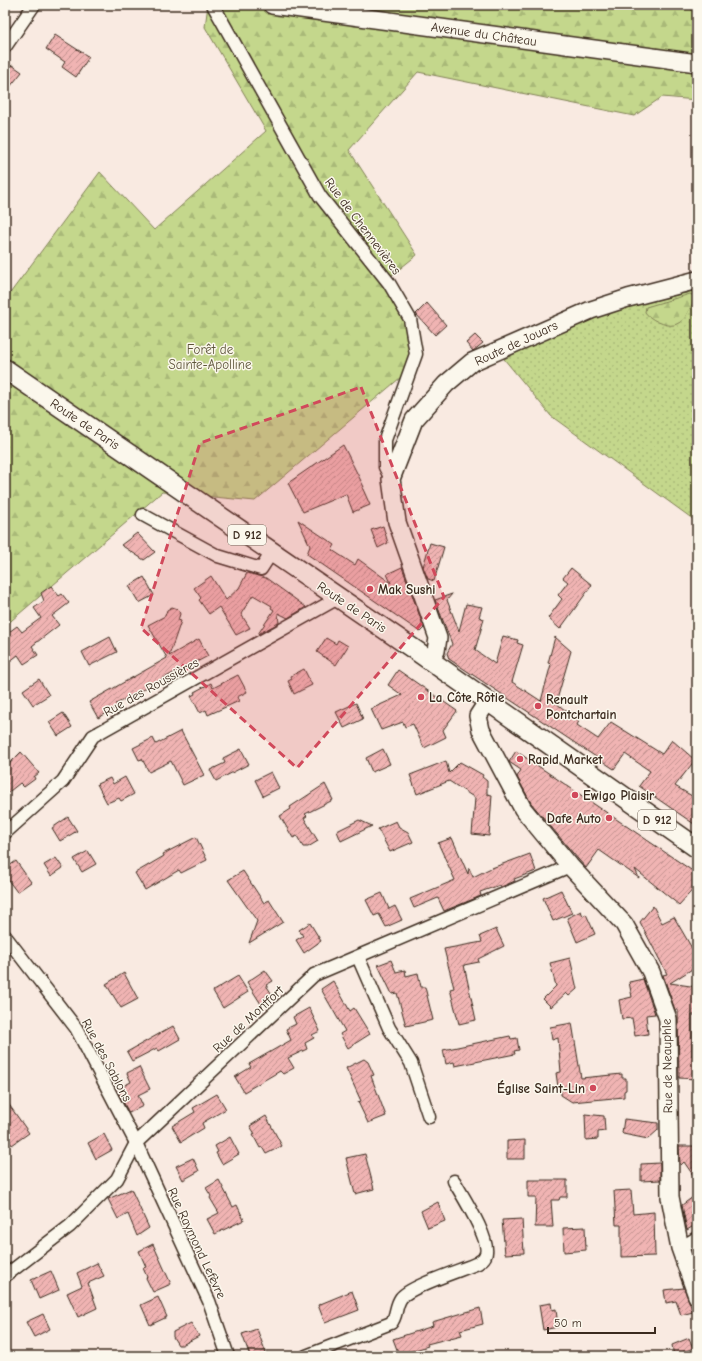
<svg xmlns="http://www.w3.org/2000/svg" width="702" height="1361" font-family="'Comic Neue',sans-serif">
<defs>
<pattern id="grass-dots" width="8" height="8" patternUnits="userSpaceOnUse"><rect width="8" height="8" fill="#c4d78c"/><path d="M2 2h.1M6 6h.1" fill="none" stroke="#a9b978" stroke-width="1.8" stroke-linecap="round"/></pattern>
<pattern id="forest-firs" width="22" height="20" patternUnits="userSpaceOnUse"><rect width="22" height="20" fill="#c4d78c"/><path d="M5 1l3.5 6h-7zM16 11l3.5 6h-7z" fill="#a9b978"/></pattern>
<pattern id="building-hatch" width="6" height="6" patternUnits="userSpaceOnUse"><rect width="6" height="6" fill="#f0b4b3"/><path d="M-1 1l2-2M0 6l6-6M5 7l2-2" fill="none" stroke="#c49391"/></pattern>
</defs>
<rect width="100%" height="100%" fill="#f9eae1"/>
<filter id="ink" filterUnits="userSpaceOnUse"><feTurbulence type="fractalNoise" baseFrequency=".025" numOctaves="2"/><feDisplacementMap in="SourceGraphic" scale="8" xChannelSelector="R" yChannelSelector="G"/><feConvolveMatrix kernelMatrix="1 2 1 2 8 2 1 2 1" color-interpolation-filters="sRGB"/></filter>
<g filter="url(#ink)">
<polygon fill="url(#grass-dots)" stroke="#808055" points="697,290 697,522 551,416 504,359 599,314"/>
<g fill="url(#forest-firs)" stroke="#808055">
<polygon points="208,5 697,6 697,100 662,97 634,116 418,72 349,150 417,255 392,275 411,337 407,372 255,501 162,492 5,626 5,300 100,172 154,230 266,131 205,27"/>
<path d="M 690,294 L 694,296 C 694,305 688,310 685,318 C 682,321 678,324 674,325 C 666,327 649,319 645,312 L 646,307 Z"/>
</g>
<g fill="url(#building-hatch)" stroke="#3b2a1e">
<polygon points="55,35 89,57 76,77 62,67 65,62 46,49"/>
<polygon points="12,65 22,72 5,93 5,73"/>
<polygon points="427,303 446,325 435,335 416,314"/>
<polygon points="475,335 483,343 473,351 466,343"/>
<polygon points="343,445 364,487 362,487 370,505 353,512 346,494 303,512 288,483"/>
<polygon points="298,520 335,545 332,550 355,565 358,559 391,583 387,574 402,567 424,628 420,632 307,554 310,546"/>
<polygon points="383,526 388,543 378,548 371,530"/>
<polygon points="137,533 155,552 144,560 121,545"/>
<polygon points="430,543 444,547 434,581 428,579 423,567"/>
<polygon points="571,568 592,585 560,629 548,618 562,599 558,595 568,582 563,578"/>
<polygon points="247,573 266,578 306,607 288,618 278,613 279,623 258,634 274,610 271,608 272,606 253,595 241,614 250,628 236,635 219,607 209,614 199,600 201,598 194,588 211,576 226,600 239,588"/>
<polygon points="144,577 154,595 139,603 129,586"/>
<polygon points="51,586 59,596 62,594 69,603 52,616 59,625 32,646 38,655 24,664 18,655 5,665 5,635 17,626 22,632 41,618 34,608 44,601 41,593"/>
<polygon points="452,594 447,600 459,631 466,604 482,607 479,617 484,619 475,650 495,664 503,636 518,640 517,643 523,645 512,682 541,701 551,664 548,663 555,637 571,651 556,703 579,721 577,725 598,739 611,722 662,754 672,740 695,760 675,786 697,799 697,826 639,786 650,771 625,754 614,769 449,659 447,653 452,644 435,600"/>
<polygon points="172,607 178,609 180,614 178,620 181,621 169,656 199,639 208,656 191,665 190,664 116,704 118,707 98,718 89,702 167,658 148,625 165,616 167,610"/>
<polygon points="110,637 117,652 89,666 82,652"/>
<polygon points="326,638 336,644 338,640 348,646 336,665 317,652"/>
<polygon points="304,669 312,685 294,694 288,681 292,679 291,676"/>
<polygon points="398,670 457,711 443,730 446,737 424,748 413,724 405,727 403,722 381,730 371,709 402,695 388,685"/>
<polygon points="238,675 247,692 237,697 239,701 208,715 206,710 200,713 191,696 195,694 194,692 211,683 213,688"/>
<polygon points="39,679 49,695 33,705 23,690"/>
<polygon points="356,703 363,719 344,728 336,712"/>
<polygon points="63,713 72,727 58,736 49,722"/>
<polygon points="181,731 204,775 183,785 171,761 149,772 142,759 139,760 133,748 153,738 156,744"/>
<polygon points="241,749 249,764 216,781 210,770 225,763 223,758"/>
<polygon points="383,749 390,764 372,772 366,758"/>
<polygon points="516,751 697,874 697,885 679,905 635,869 639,878 599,850 586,868 578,859 531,803 517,777 521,770 509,762"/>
<polygon points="21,752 39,773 34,777 35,779 24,787 20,783 5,795 5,768"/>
<polygon points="446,761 449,773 460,762 483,775 482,777 487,781 487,794 492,795 489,836 472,834 475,798 449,781 417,794 410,775"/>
<polygon points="271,772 279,788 263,796 255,780"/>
<polygon points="125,777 134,794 121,801 119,798 107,803 97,784 110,778 113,784"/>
<polygon points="325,784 333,800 305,814 307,816 304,818 318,841 308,847 303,847 297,836 293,838 280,816 291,809 290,807"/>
<polygon points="68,817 77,831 60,841 52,828"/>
<polygon points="359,820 372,826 341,841 337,831"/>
<polygon points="396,821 399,827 408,832 413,842 390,852 378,829"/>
<polygon points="196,837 207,860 181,873 179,870 145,890 135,873 164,856 163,854"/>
<polygon points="452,838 468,874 469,868 473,877 489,869 530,854 536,871 514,879 515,881 501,887 500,885 480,892 481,896 444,911 438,898 414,908 410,899 455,880 438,843"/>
<polygon points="88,851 96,864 82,872 74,859"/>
<polygon points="56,858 63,868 51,876 44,865"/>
<polygon points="16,861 31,882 17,892 5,876 5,869"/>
<polygon points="243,871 264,903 269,900 283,922 249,943 257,921 228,880"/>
<polygon points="561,890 572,913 553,921 543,898"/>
<polygon points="382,893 389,909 395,906 402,920 386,927 379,914 374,916 366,900"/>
<polygon points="653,906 662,923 674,917 697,957 697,966 670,983 697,987 697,1015 692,1015 692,1056 697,1052 697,1079 679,1078 678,1010 675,1010 663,975 667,974 640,922"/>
<polygon points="581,911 583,916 586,914 595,934 577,942 567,918"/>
<polygon points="310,923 321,941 304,953 296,940 303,936 299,930"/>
<polygon points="496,929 504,946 478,959 479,962 464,965 476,1020 459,1024 450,989 454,988 444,949 482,942 480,936"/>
<polygon points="570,958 577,989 569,996 566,993 551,1007 543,999 556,986 550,963"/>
<polygon points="391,960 396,972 405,970 406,976 418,973 421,987 425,987 433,1020 406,1026 397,993 392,994 378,965"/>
<polygon points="265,970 273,981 266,985 273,996 261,1004 247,982"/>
<polygon points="124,973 138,999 121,1008 106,984"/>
<polygon points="238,976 248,992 223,1008 213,991"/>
<polygon points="643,979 655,1014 646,1015 648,1034 635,1036 632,1018 622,1019 619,1000 632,997 629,982"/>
<polygon points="333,981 350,1011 354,1008 370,1034 348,1048 340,1034 345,1031 321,989"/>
<polygon points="309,1008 320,1031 312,1035 314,1038 305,1043 307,1049 288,1058 294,1068 283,1074 280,1071 244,1092 235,1077 251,1067 249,1064 291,1040 286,1029 296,1024 293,1017"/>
<polygon points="572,1023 581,1078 622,1074 622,1078 626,1078 626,1090 624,1091 624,1097 572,1102 561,1095 561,1086 558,1087 556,1073 561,1072 558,1038 552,1040 550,1027"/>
<polygon points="173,1026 180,1039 159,1051 157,1048 132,1061 127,1052"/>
<polygon points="510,1036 511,1039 517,1038 519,1050 514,1051 515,1054 455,1066 454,1062 446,1064 443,1050"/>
<polygon points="364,1059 368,1062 374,1075 371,1076 386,1116 368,1123 358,1102 361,1101 346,1068"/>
<polygon points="139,1067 150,1089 138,1095 143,1106 129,1113 119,1094 121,1087 131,1082 127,1073"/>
<polygon points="217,1094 226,1109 202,1123 204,1128 181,1142 172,1126 195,1112 193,1108"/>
<polygon points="5,1099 29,1133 12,1145 5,1134"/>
<polygon points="585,1114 604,1116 605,1131 598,1132 598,1139 586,1140"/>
<polygon points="266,1116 282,1146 266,1154 262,1147 260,1148 253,1135 255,1134 250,1126"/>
<polygon points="624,1119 658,1123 658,1130 648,1139 623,1134 622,1133"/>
<polygon points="104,1134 112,1150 96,1159 88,1143"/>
<polygon points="230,1137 239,1154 222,1164 216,1153 218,1152 215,1146"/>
<polygon points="525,1140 525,1159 507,1159 507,1141"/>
<polygon points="679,1146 694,1146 693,1175 684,1162 681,1165 680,1164"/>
<polygon points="365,1154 374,1189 355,1194 346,1158"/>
<polygon points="193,1158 199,1171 183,1180 176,1166"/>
<polygon points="660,1163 660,1180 641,1181 641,1164"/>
<polygon points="219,1180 233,1207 237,1205 244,1220 215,1234 207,1219 219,1213 210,1198 211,1196 206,1188"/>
<polygon points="528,1180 567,1180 567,1197 560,1197 559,1200 551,1200 553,1227 535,1227 536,1197 528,1197"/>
<polygon points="131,1189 149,1228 137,1236 128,1214 118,1219 108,1199"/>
<polygon points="631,1190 633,1214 654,1212 655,1256 621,1257 621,1225 616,1225 614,1191"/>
<polygon points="697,1194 697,1224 687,1230 682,1205"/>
<polygon points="438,1202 445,1221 428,1228 421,1211"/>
<polygon points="522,1219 524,1253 505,1254 502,1220"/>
<polygon points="585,1227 586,1250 564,1252 563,1228"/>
<polygon points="153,1244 171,1284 153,1292 146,1278 147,1277 143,1268 146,1267 139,1251"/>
<polygon points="97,1263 104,1276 88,1283 97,1308 78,1317 67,1293 82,1286 77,1273"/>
<polygon points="51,1271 59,1290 39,1299 31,1280"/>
<polygon points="684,1288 693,1312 681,1315 676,1301 666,1303 664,1290"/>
<polygon points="352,1291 359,1310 325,1323 318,1305"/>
<polygon points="158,1297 167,1317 150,1325 141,1305"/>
<polygon points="551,1303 552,1310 556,1309 558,1327 543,1330 539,1305"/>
<polygon points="480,1308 483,1324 460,1330 462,1335 427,1344 428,1346 399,1355 393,1339 433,1326 432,1322"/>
<polygon points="43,1314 50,1329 34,1337 26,1322"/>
<polygon points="191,1323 199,1336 182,1345 178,1345 173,1337 173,1332"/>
<polygon points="257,1329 266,1353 258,1356 250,1356 242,1334"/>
<polygon points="689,1338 693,1348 674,1356 672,1345"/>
</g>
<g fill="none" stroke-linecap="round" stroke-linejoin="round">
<defs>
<g id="street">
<polyline points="213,5 320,196 389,283 410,319 416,354 385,440 385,467 391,479"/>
<polyline points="5,47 34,5"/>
<polyline points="143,515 218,556 261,569 272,552"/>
<polyline points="5,833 63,781 93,736 338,598"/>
<polyline points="5,936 76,1028 136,1143 209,1301 228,1356"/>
<polyline points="358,957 389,1028 411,1063 429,1117"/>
<polyline points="680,1248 697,1238"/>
<polyline points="5,1276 70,1226 117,1179 136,1143 314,975 570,866"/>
<path d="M 306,1356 L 391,1323 C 397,1317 395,1306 401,1298 C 410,1286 462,1270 478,1263 C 480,1261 484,1259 485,1256 C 493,1243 462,1195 454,1181"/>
</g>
<g id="secondary">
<polyline points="272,5 697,63"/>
<polyline points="430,661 436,651 438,638 397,522 391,479 414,420 446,384 472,362 591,310 628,298 697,280"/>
<polyline points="487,702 478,716 481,730 523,809 570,866 624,924 651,972 668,1019 670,1197 680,1248 697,1296"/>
</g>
<polyline id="primary" points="5,369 418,652 697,848"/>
</defs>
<use href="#street" stroke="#3b2a1e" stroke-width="15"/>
<use href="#secondary" stroke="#3b2a1e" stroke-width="20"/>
<use href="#primary" stroke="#3b2a1e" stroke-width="22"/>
<use href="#street" stroke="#fbf7ec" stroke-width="12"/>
<use href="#secondary" stroke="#fbf7ec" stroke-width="17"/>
<use href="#primary" stroke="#fbf7ec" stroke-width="19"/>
</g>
</g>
<path fill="#d1495b" fill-opacity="0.2" stroke="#d1495b" stroke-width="3" stroke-dasharray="8 5" stroke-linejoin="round" d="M 361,387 L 444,597 L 297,768 L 141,628 L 200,443 Z"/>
<g fill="#d1495b" stroke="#fbf7ec" stroke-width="1.5">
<circle cx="370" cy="589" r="4"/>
<circle cx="421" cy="697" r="4"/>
<circle cx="538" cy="706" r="4"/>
<circle cx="520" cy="759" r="4"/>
<circle cx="575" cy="795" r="4"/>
<circle cx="609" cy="818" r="4"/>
<circle cx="593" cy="1088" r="4"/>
</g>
<g text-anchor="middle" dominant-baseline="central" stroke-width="3" stroke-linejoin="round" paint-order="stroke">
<g fill="#fbf7ec" stroke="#75685c" stroke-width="1">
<rect x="228" y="525" width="38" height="20" rx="3"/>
<rect x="638" y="810" width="38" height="20" rx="3"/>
</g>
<g font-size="12" font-weight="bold" fill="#3b2a1e">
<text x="247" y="535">D 912</text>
<text x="657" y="820">D 912</text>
</g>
<g font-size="13" fill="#3b2a1e" stroke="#fbf7ec">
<text transform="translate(484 34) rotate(8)">Avenue du Château</text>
<text transform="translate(363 226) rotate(53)">Rue de Chennevières</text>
<text transform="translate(516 343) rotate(-25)">Route de Jouars</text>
<text transform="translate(85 424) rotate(34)">Route de Paris</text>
<text transform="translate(352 607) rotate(34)">Route de Paris</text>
<text transform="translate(151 687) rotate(-29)">Rue des Roussières</text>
<text transform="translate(248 1019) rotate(-43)">Rue de Montfort</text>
<text transform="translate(107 1060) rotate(62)">Rue des Sablons</text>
<text transform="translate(667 1066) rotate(-91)">Rue de Neauphle</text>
<text transform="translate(197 1243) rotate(65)">Rue Raymond Lefèvre</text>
</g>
<g font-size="13" fill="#5d553a" stroke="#fbf7ec">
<text x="210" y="349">Forêt de<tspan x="210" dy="15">Sainte-Apolline</tspan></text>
</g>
<g font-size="13" font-weight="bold" fill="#3b2a1e" stroke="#fbf7ec" text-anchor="start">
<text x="378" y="589">Mak Sushi</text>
<text x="429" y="697">La Côte Rôtie</text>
<text x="546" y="699">Renault<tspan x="546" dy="15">Pontchartain</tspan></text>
<text x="528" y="759">Rapid Market</text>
<text x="583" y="795">Ewigo Plaisir</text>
<text x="601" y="818" text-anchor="end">Dafe Auto</text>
<text x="585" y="1088" text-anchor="end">Église Saint-Lin</text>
</g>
</g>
<rect width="702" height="1361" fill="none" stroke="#fbf7ec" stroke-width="20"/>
<rect x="10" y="10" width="682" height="1341" fill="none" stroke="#3b2a1e" stroke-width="1.5" filter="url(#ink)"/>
<path d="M548 1327v6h107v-6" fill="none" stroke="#3b2a1e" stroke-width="2"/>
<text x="554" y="1327" font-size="12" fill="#3b2a1e" stroke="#fbf7ec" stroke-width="3" paint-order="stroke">50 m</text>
</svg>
